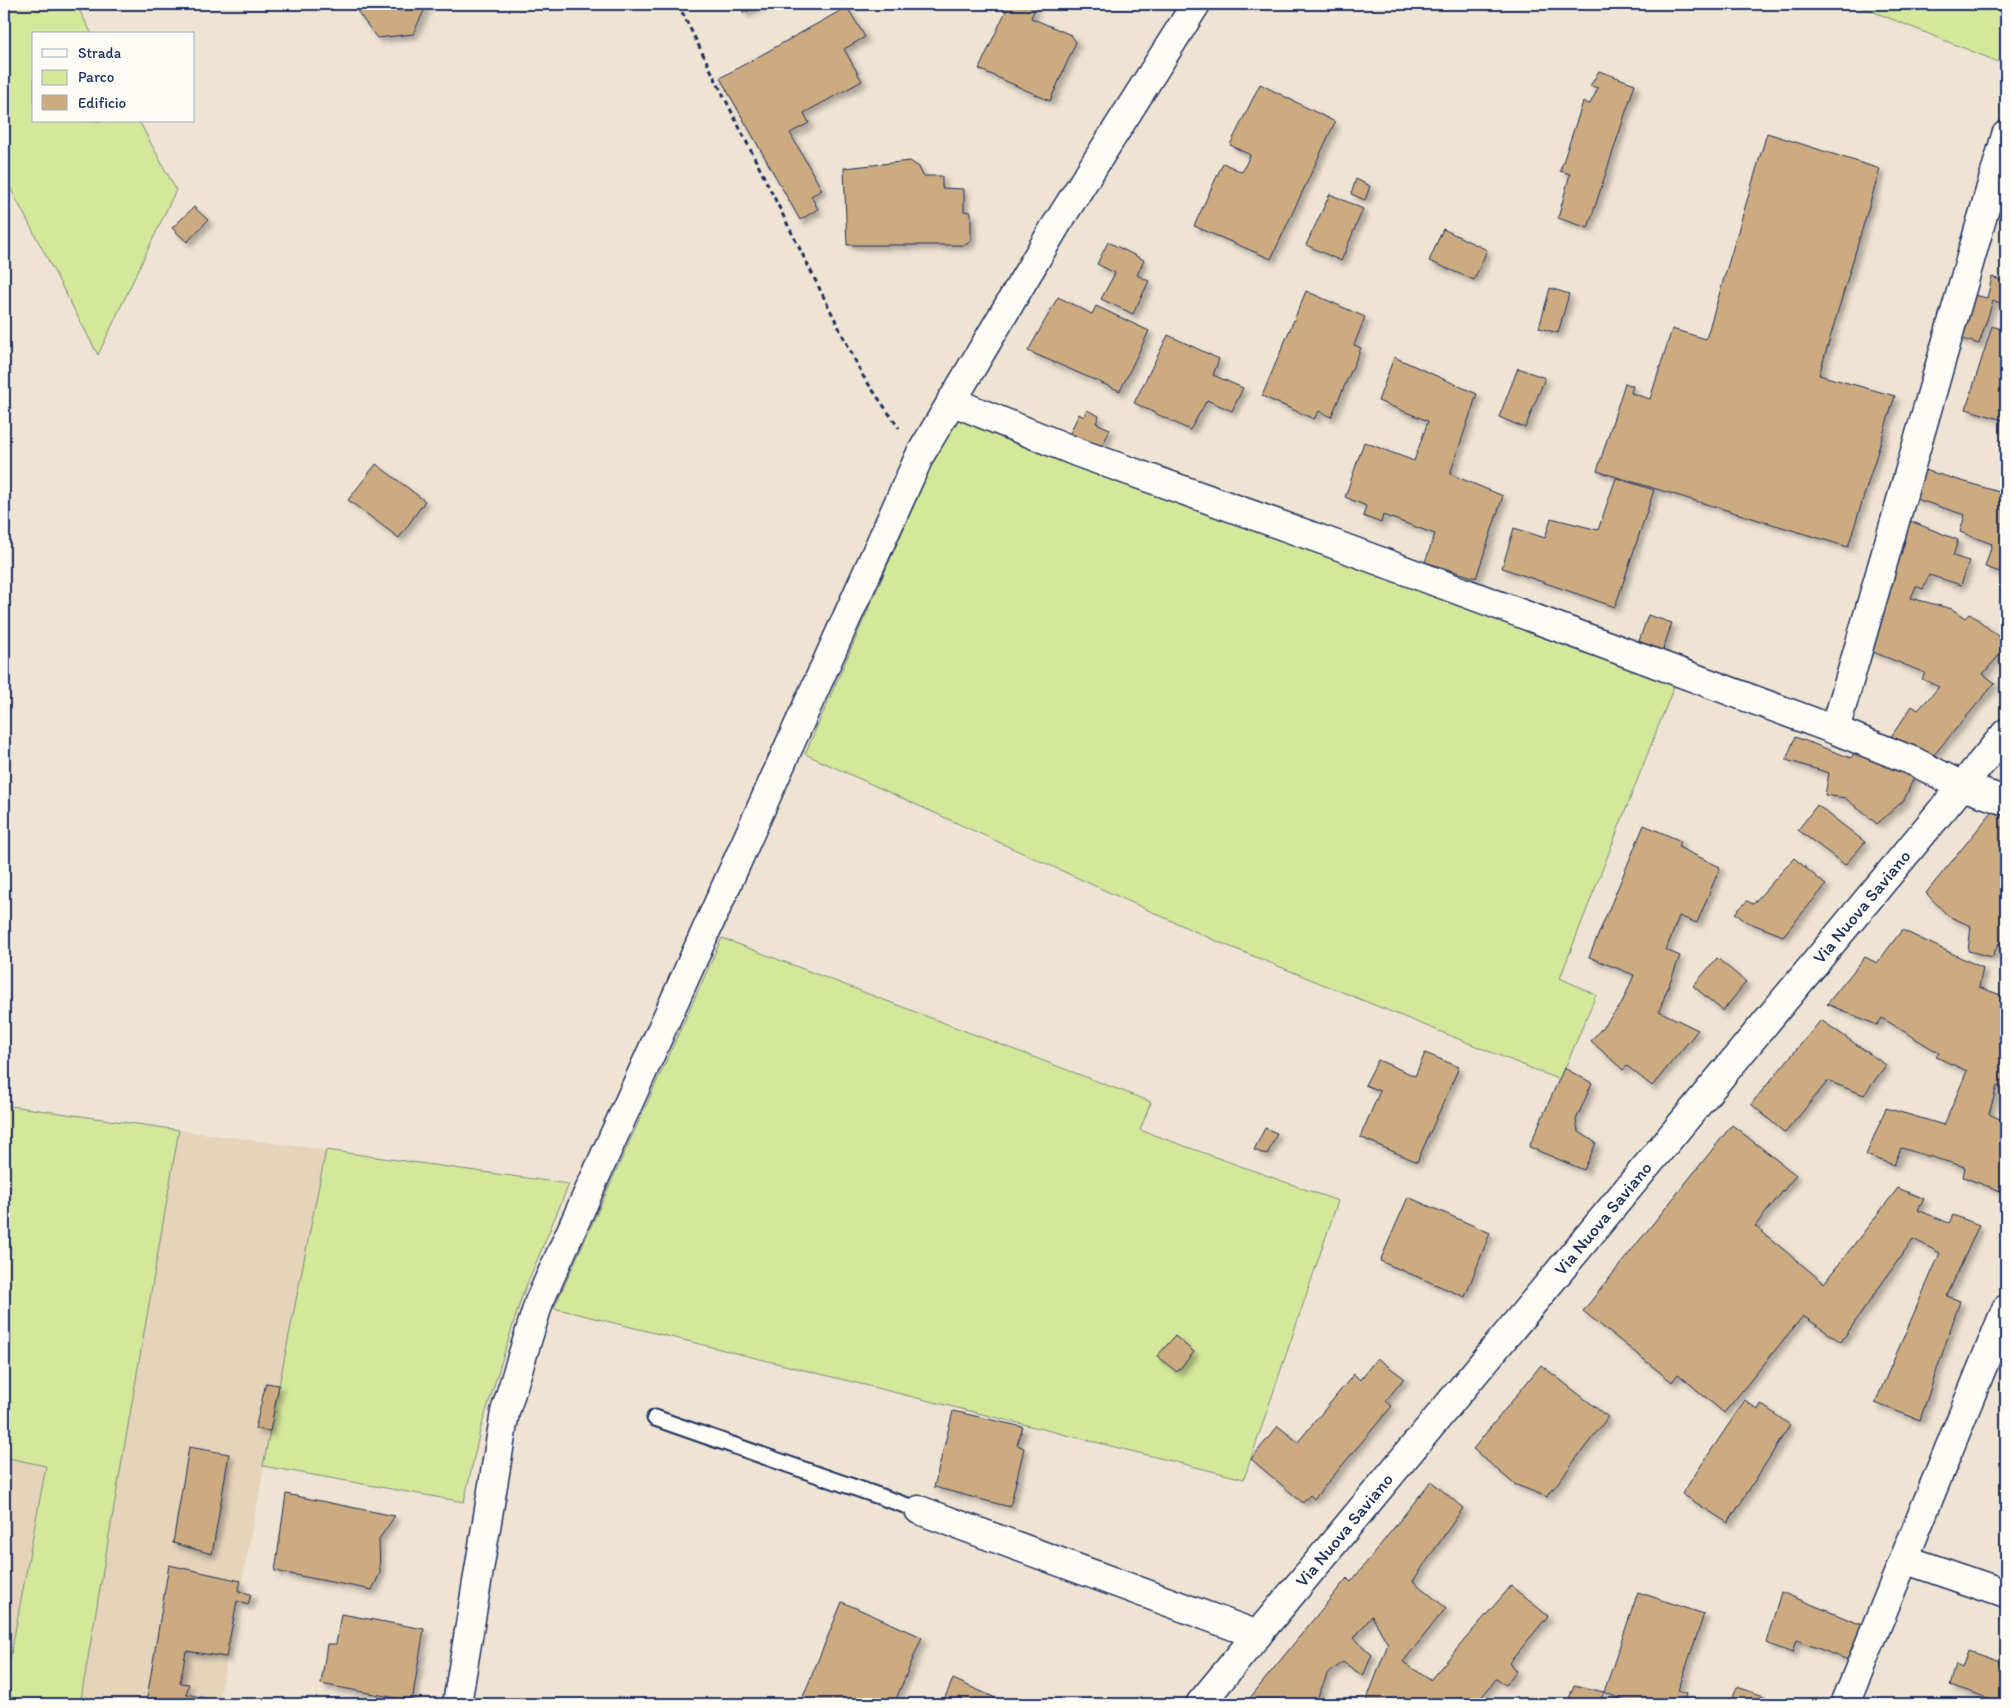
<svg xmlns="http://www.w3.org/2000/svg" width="2010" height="1708" font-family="Itim,sans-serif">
<defs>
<filter id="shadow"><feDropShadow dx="4.5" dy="4.5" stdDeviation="2.5" flood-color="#0004"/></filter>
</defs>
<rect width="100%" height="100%" fill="#efe4d3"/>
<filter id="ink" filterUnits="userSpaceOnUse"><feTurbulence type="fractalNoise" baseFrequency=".02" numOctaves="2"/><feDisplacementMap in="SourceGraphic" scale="10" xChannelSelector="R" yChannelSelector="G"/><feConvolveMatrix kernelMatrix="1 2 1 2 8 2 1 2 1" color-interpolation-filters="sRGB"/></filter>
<g filter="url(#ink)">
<g fill="#e5d3ba">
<polygon points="179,1130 326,1150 218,1704 80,1704"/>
<polygon points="4,1457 46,1466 4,1691"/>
</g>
<g fill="#d5e79b" stroke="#788b7c">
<polygon points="4,4 76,4 92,34 34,34 34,121 139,121 176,190 98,355 4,176"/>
<polygon points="1854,4 2006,4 2006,65"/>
<polygon points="958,414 1676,681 1560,978 1596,995 1560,1080 1216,941 805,754 932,464"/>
<polygon points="722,938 1151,1102 1140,1130 1338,1201 1244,1479 554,1308"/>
<polygon points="4,1105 179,1130 80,1704 4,1704 4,1691 46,1466 4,1457"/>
<polygon points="326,1150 569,1184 522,1296 480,1431 464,1502 263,1466"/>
</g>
<g fill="#cdab80" stroke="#1b2f5e" filter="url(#shadow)">
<polygon points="361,4 427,4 413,34 377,38 357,11"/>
<polygon points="739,4 761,4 744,13"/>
<polygon points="1009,4 1026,4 1035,8 1031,18 1071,35 1076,42 1050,101 979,69"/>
<polygon points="847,7 865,37 844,49 862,81 804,113 809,123 790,133 822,190 811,196 818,209 800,220 720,78"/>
<polygon points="1599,71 1635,84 1588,228 1558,218 1570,174 1560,171 1583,102 1590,104 1598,88 1590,86"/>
<polygon points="1260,84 1335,122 1271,259 1194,226 1223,163 1242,172 1250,155 1230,145"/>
<polygon points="1767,133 1880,169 1819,375 1895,396 1848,547 1597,471 1625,383 1633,386 1631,393 1650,399 1672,329 1706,339"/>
<polygon points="910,161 919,167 923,176 942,176 942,188 964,189 964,211 971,212 971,241 965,245 847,245 844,168"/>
<polygon points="1356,179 1370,186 1365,200 1351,194"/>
<polygon points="1330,194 1363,209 1341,261 1306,245"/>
<polygon points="194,207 208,220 187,242 172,228"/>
<polygon points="1443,229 1487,250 1474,280 1429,261"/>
<polygon points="1108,242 1144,260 1137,275 1149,281 1133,314 1101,299 1115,273 1097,264"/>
<polygon points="1992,277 2006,282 2006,304 1993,301 1979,344 1953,336 1966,293 1987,298"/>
<polygon points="1550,288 1569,294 1558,333 1539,328"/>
<polygon points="1306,291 1365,317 1354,345 1361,348 1331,417 1319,411 1314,419 1262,396"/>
<polygon points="1058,297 1092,314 1096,306 1149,331 1120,391 1028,351"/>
<polygon points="1992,326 2006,331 2006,421 1966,409"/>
<polygon points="1168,335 1219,359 1213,375 1243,388 1232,411 1207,400 1190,430 1134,403"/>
<polygon points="1394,357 1477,394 1450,474 1503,496 1476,578 1425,562 1435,534 1383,515 1381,523 1363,516 1366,506 1345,497 1364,442 1414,461 1428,421 1378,401"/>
<polygon points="1518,368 1545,378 1525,428 1499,417"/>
<polygon points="1087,410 1099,416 1096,423 1110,429 1101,449 1068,437 1079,414 1084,417"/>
<polygon points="376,464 425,501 399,538 348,500"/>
<polygon points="1921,469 2006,494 2006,574 1985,567 1992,544 1960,532 1965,515 1913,498"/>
<polygon points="1616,478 1654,490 1615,607 1502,568 1514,528 1545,538 1551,518 1598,530"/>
<polygon points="1900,517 1958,540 1953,556 1969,561 1961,585 1929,575 1923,589 1916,586 1911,598 1952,609 1965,618 1970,613 2006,643 2006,647 1983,674 1995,683 1932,757 1888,741 1912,706 1918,710 1939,687 1922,679 1925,673 1861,647"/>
<polygon points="1648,615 1672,623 1662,652 1638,644"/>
<polygon points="1795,737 1851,758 1856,750 1916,773 1904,800 1877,824 1845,798 1825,795 1829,773 1786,760"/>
<polygon points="2006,775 2006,791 1996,787"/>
<polygon points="1817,805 1865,842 1845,865 1798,830"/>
<polygon points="1995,808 2006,809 2006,947 1999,943 1992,957 1968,951 1971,926 1948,916 1926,893"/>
<polygon points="1644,825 1681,841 1678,847 1720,867 1697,923 1679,916 1666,950 1680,956 1659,1011 1698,1030 1652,1086 1627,1066 1623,1070 1591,1041 1621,1005 1634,975 1589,957"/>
<polygon points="1794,858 1826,885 1783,936 1745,921 1735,913 1747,901 1753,904"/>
<polygon points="1902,930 1983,968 1979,987 2006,997 2006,1088 1997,1086 1989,1114 2006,1122 2006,1193 1963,1177 1965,1167 1901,1148 1894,1165 1866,1155 1886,1108 1944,1125 1967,1071 1936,1057 1939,1053 1882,1018 1877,1025 1827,1004 1865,957 1877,963"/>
<polygon points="1717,958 1746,982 1723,1011 1693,986"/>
<polygon points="1821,1020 1886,1065 1864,1095 1828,1081 1785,1133 1751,1104"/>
<polygon points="1425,1053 1459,1067 1417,1162 1360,1137 1380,1091 1365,1085 1378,1060 1415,1076"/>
<polygon points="1564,1068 1592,1083 1576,1120 1578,1131 1596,1143 1584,1170 1529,1147"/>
<polygon points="1732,1125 1796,1175 1755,1226 1824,1283 1898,1188 1924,1199 1918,1210 1949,1223 1953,1215 1979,1225 1947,1296 1960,1301 1920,1420 1875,1403 1940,1253 1913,1239 1841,1342 1803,1316 1724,1413 1678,1374 1672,1382 1583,1311"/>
<polygon points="1265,1128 1277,1133 1267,1155 1254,1150"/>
<polygon points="1408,1197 1490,1233 1465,1297 1380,1261"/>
<polygon points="1175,1336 1194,1352 1177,1372 1157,1356"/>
<polygon points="1377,1358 1404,1378 1386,1401 1392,1406 1314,1499 1310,1495 1303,1503 1251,1459 1278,1426 1298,1442 1354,1374 1360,1380"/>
<polygon points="1541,1365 1608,1417 1547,1497 1514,1484 1473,1449"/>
<polygon points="266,1383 279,1385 270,1431 255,1429"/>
<polygon points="1745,1400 1758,1410 1761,1404 1790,1425 1728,1523 1682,1494"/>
<polygon points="953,1411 1023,1427 1017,1445 1024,1448 1010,1507 934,1487"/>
<polygon points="189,1447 229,1454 212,1554 173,1543"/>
<polygon points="1431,1481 1463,1508 1413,1581 1446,1608 1403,1662 1430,1680 1511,1586 1548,1616 1509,1663 1516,1671 1506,1685 1496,1679 1476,1704 1365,1704 1388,1644 1372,1616 1354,1638 1372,1655 1363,1676 1343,1662 1327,1675 1315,1704 1245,1704 1347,1578 1351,1582"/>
<polygon points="286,1494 395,1516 379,1539 380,1573 372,1590 275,1571"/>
<polygon points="169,1565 241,1581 238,1591 251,1594 248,1605 237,1601 226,1657 186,1651 180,1683 189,1684 186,1694 214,1700 213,1704 146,1704"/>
<polygon points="1638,1592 1704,1614 1678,1691 1686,1694 1682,1704 1633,1704 1604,1692 1599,1704 1567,1704 1574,1685 1604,1692"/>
<polygon points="1781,1592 1867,1627 1854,1662 1796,1640 1792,1653 1766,1643"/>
<polygon points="842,1602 922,1637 894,1704 800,1704"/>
<polygon points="341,1614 424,1629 412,1701 321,1684 327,1644 336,1644"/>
<polygon points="1968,1650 2006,1663 2006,1704 1950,1685 1956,1665 1962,1668"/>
<polygon points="953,1679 1009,1704 942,1704"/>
<polygon points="1737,1687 1788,1704 1741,1704 1732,1700"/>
</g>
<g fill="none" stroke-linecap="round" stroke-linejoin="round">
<defs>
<polyline id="lane" points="655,1418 919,1510"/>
<g id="street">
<polyline points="951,401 1079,453 1331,543 1835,730 1915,762 1962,786 2006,801"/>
<polyline points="1835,730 2006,135"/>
<polyline points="919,1510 1258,1635"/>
<polyline points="1904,1559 2006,1594"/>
<polyline points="457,1704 505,1412 539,1302 920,455 1055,227 1196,4"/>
<polyline points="1845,1704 2006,1309"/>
</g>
<g id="secondary">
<path id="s1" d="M 1200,1704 L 2006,733"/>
</g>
</defs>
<use href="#lane" stroke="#1b2f5e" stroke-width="19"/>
<use href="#street" stroke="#1b2f5e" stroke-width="31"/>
<use href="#secondary" stroke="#1b2f5e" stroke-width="31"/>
<polyline stroke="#1b2f5e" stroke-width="3" stroke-dasharray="5 4" stroke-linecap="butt" points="678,4 863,376 899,428"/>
<use href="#lane" stroke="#fdfcf7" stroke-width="15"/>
<use href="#street" stroke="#fdfcf7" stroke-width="28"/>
<use href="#secondary" stroke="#fdfcf7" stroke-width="28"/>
</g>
</g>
<g text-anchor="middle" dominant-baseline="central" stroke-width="4.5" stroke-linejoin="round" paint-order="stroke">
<g font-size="18" fill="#1b2f5e" stroke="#fdfcf7">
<text stroke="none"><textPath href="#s1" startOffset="1036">Via Nuova Saviano</textPath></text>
<text stroke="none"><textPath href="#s1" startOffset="631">Via Nuova Saviano</textPath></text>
<text stroke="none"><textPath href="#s1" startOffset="226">Via Nuova Saviano</textPath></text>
</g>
</g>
<rect width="2010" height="1708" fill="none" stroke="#fdfcf7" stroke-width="20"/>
<rect x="10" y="10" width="1990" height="1688" fill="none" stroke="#1b2f5e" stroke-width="2" filter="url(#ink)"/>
<rect x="32" y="32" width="162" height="90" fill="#fdfcf7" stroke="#a3aaba"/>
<rect x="42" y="49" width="25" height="8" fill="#fdfcf7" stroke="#a3aaba"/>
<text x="78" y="58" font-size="15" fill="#1b2f5e">Strada</text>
<rect x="42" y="70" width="25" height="15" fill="#d5e79b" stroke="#a3aaba"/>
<text x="78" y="82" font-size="15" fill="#1b2f5e">Parco</text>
<rect x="42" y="95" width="25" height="15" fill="#cdab80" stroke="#a3aaba"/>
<text x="78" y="108" font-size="15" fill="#1b2f5e">Edificio</text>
</svg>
